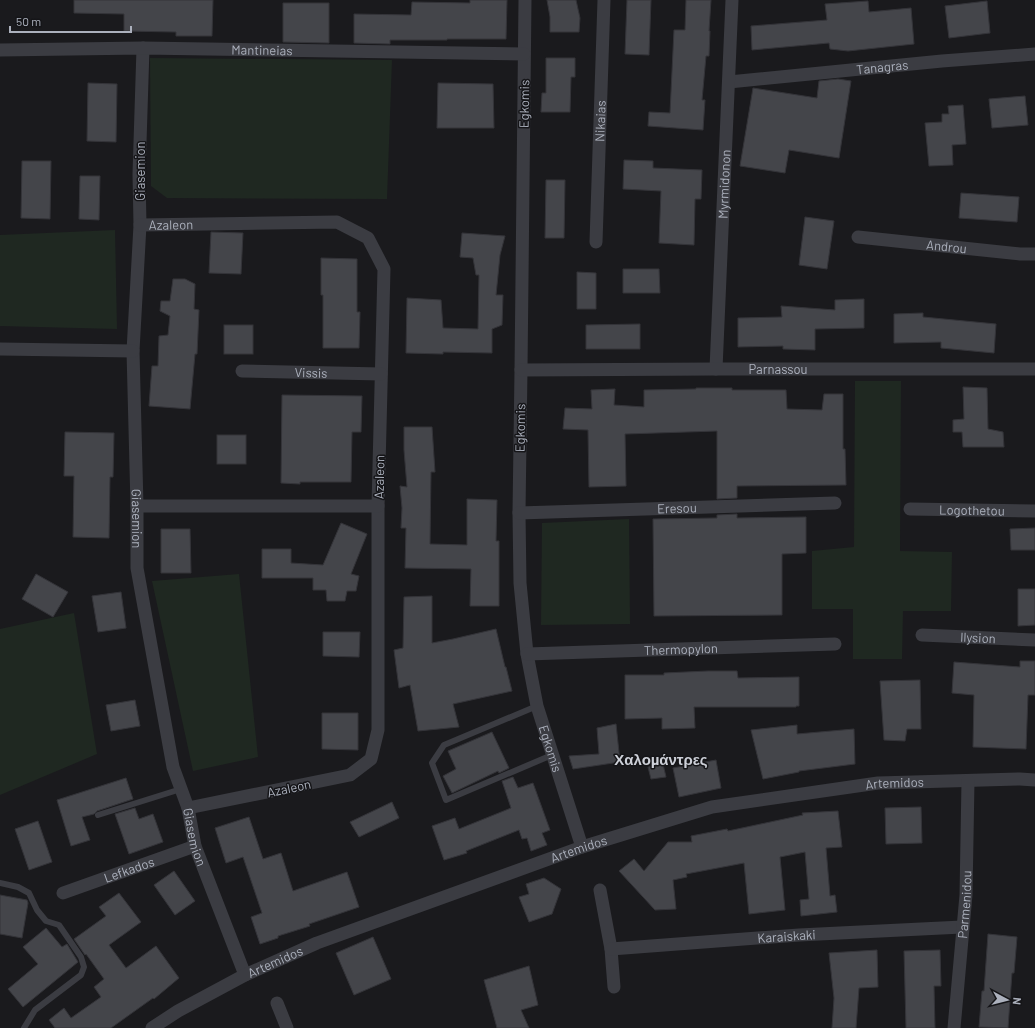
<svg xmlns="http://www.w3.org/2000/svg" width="1035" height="1028" font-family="Barlow,sans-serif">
<rect width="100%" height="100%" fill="#1a1a1d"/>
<g fill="#1f2821">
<polygon points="150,58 392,60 387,199 167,198 151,186"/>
<polygon points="115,230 117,329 0,326 0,235"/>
<polygon points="855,381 901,381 900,551 952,552 951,611 903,611 902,659 853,659 853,609 812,609 812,551 854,547"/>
<polygon points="629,519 630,624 541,625 542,523"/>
<polygon points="239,574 258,757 193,771 152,581"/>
<polygon points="74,613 97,754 0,795 0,629"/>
</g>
<g fill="#44454a" stroke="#343439">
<polygon points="74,0 213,0 212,36 176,36 176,32 124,31 124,14 74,13"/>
<polygon points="470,0 507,0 506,39 447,39 447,40 390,40 390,44 354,43 354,14 411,15 412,2 470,3"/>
<polygon points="547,0 576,0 580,18 579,32 550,32 550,17"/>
<polygon points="627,0 651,0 649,55 625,54"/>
<polygon points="686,0 711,0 709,31 710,31 709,56 706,56 702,100 705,100 703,130 648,126 649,112 670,113 674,30 685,30"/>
<polygon points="868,1 869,12 911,8 914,44 848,51 830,49 829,43 752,50 751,26 827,20 825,4"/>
<polygon points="987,1 990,33 949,38 945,6"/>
<polygon points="283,3 329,3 329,43 283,42"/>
<polygon points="546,58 575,58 575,77 571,77 570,112 541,112 542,93 546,93"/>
<polygon points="838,79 851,81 839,158 789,150 785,173 740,166 753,88 817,98 819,81"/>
<polygon points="88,83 117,84 116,142 87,141"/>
<polygon points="438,83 493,84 494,128 437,128"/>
<polygon points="1025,96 1028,125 992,128 989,99"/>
<polygon points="963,105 966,144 952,145 953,165 929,166 925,123 942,122 942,114 949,114 948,106"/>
<polygon points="624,160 653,161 653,168 702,170 701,199 695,199 694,245 659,243 661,191 623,189"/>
<polygon points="22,161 51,161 50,219 21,218"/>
<polygon points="80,176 100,176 99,220 79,219"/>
<polygon points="546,180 565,180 564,238 545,238"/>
<polygon points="961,193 1019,197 1017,222 959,218"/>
<polygon points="805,217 834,221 827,269 799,265"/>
<polygon points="211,232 243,233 241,274 209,273"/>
<polygon points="462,233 505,236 500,255 496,295 503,295 502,325 492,329 492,353 443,352 443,354 406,353 407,298 441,300 443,328 478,329 479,275 476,275 473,258 460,257"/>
<polygon points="321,258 357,259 357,312 360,312 359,348 323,348 323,295 321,295"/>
<polygon points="623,269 659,269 660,293 623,293"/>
<polygon points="577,272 596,273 596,309 577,309"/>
<polygon points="173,279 185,279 195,284 194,309 199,310 197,354 195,354 190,409 149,406 152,366 158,366 159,336 168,335 170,316 160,311 161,301 170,301"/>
<polygon points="864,299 864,328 815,329 815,350 783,349 783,346 738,347 738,318 782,317 781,306 835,310 835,300"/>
<polygon points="923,313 923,317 996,324 994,353 941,348 941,342 894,343 894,314"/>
<polygon points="640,324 640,349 586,349 586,325"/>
<rect x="224" y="325" width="29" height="29"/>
<polygon points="963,387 987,388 988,429 1003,432 1004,447 963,447 962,432 953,432 953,420 964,419"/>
<polygon points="696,388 732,388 732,390 786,390 787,409 822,410 824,394 843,394 843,449 845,449 846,485 737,486 737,498 717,499 717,431 625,434 626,486 589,487 588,430 563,429 565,408 592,409 591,390 615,389 614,405 644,407 644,390 696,389"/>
<polygon points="282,395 362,396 361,432 352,432 351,482 300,482 300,484 281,483"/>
<polygon points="404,427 432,427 435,472 431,472 430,544 467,545 467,499 497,500 496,541 499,541 499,606 470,606 471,569 405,568 406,528 401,528 402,508 400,486 407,487 404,450"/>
<polygon points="65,432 114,433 113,477 110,477 109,538 73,537 74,476 64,476"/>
<rect x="217" y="435" width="29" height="29"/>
<polygon points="737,514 737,518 806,517 806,553 782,554 782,615 654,616 653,519 717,518 717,515"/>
<polygon points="341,523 367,534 351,574 359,576 356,591 347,591 345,601 327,601 326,590 313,590 313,578 262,578 262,549 291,549 291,563 323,565"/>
<polygon points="1035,528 1035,550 1011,550 1010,529"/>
<polygon points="161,529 190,529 191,573 161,573"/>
<polygon points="36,574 68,592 53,617 22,599"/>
<polygon points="1018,589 1035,589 1035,625 1018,626"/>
<polygon points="121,592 126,628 98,632 92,596"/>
<polygon points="432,596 432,643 453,639 496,629 505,667 506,667 512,691 453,704 459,727 418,731 410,685 399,688 394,650 403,648 404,597"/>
<polygon points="323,632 360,632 359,657 323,656"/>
<polygon points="1020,661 1035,661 1035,695 1028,695 1026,749 973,747 974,695 952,693 954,662 1020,667"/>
<polygon points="708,671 737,671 738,678 799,677 799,706 796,706 796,707 694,707 695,728 662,729 662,718 625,719 625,675 664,675 664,673"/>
<polygon points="920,680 921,729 907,729 905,741 884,740 880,681"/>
<polygon points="135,700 140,726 111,731 106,705"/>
<polygon points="322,713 358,713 358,750 322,749"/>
<polygon points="616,724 620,762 573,769 569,756 599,754 597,728"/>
<polygon points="797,725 797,734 854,729 855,764 799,771 799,772 763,779 751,730"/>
<polygon points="492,732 509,768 499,773 498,771 452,793 443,776 456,769 448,751"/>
<polygon points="716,760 721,788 679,797 673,768"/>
<polygon points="663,764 666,777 651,779 648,767"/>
<polygon points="513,777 518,788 533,783 550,830 542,833 547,845 531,851 527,838 522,839 519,830 466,851 467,853 444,860 432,826 455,818 459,829 511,808 502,781"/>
<polygon points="126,778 133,799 97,811 94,814 82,817 90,840 71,846 57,800"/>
<polygon points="392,802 399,818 359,837 350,822"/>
<polygon points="921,807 922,843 886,844 885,808"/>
<polygon points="135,808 139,819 153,814 163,842 129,854 115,814"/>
<polygon points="838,811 842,847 826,848 830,896 835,895 837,912 801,916 800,900 809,899 805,852 780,857 785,910 749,914 744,863 686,874 687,877 673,880 676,909 655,910 619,871 634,859 644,871 668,842 692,842 691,836 727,829 728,831 803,815 802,813"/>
<polygon points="249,817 263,859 281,853 293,891 347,872 359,907 309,924 310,926 278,936 278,938 260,944 251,917 262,913 243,857 226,863 215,828"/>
<polygon points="38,821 52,862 29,870 15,829"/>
<polygon points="174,871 195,901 175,915 154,885"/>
<polygon points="544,878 561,889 552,914 529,922 519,897 529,894 526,884"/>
<polygon points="119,893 141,922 109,945 126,968 156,946 179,978 154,999 153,998 111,1028 55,1028 49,1020 64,1008 71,1018 101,997 94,987 104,979 86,954 85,955 74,939 106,916 99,907"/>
<polygon points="0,895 27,900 28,903 22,938 0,934"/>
<polygon points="46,928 62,947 67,944 78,962 23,1007 8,989 38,964 23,947"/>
<polygon points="988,934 1017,937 1014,973 1012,973 1008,1028 979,1027 982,991 984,991"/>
<polygon points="373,937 391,979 354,995 336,953"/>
<polygon points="877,950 878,987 859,988 856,1028 832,1028 834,998 829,953"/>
<polygon points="940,950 941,986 934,986 935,1028 906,1028 904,951"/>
<polygon points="529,966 538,1005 521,1010 529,1028 497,1028 484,980"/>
</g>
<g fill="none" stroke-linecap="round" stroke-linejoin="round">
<g stroke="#3b3c42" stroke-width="6">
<polyline points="537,706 444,745 432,763 446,800 552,755"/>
<polyline points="98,815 181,789"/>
<polyline points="0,883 18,887 29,893 37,910 46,921 59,925 81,957 84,967 81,975 35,1010 24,1028"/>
</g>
<g stroke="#3b3c42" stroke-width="13">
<path id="s1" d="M 525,0 L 521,370 L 519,513 L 520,583 L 527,654 L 537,706 L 582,847"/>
<path id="s2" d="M 143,48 L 139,174 L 140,225 L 133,351 L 137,506 L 137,568 L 173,767 L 188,808 L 195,846 L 245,975"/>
<path id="s3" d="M 0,50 L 143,48 L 524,54"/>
<path id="s4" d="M 729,82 L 942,61 L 1035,54"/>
<path id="s5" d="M 140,225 L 337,222 L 368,238 L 384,269 L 378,506 L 378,730 L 371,759 L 350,775 L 188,808"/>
<path id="s6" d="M 858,237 L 1020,254 L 1035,254"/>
<path id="s7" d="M 596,242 L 604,0"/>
<polyline points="0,349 133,351"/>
<path id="s8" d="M 716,369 L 732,0"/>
<path id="s9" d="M 521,370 L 716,369 L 1035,369"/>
<path id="s10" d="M 242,371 L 381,374"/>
<polyline points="137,506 378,506"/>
<path id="s11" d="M 910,509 L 1035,511"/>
<path id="s12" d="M 519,513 L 835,503"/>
<path id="s13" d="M 922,635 L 1035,640"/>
<path id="s14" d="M 527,654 L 835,644"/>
<polyline points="600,890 611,949 614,987"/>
<path id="s15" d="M 63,893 L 195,846"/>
<path id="s16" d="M 611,949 L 799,935 L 962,927"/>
<polyline points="277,1003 287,1028"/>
<path id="s17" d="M 152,1028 L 178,1011 L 245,975 L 317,943 L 582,847 L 712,807 L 878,783 L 1020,779 L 1035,780"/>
<path id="s18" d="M 954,1028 L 966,895 L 968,781"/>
</g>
</g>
<g text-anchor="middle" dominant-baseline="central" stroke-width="3" stroke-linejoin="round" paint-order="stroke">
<g font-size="13" fill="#acb1bd" stroke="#151518">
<text stroke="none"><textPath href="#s3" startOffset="262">Mantineias</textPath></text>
<text stroke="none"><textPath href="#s4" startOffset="154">Tanagras</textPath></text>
<text transform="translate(524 104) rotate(-89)">Egkomis</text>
<text stroke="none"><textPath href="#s7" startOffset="121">Nikaias</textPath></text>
<text transform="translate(140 171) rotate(-90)">Giasemion</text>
<text stroke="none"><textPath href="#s8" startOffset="185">Myrmidonon</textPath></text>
<text stroke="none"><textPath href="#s5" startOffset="31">Azaleon</textPath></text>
<text stroke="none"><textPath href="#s6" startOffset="89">Androu</textPath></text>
<text stroke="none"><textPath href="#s9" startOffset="257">Parnassou</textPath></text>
<text stroke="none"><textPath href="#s10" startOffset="69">Vissis</textPath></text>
<text transform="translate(520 428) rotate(-89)">Egkomis</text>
<text transform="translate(379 477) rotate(-89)">Azaleon</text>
<text stroke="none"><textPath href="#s12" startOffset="158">Eresou</textPath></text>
<text stroke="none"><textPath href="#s11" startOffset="62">Logothetou</textPath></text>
<text stroke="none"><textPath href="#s2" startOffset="471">Giasemion</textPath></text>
<text stroke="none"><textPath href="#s13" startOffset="56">Ilysion</textPath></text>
<text stroke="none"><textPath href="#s14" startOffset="154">Thermopylon</textPath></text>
<text stroke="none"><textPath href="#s1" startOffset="752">Egkomis</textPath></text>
<text stroke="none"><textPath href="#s17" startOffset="788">Artemidos</textPath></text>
<text transform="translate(289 788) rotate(-12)">Azaleon</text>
<text stroke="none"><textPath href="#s2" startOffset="796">Giasemion</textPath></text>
<text stroke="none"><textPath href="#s17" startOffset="464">Artemidos</textPath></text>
<text stroke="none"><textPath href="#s15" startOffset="70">Lefkados</textPath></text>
<text stroke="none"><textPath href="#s18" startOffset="124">Parmenidou</textPath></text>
<text stroke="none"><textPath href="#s16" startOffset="176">Karaiskaki</textPath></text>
<text stroke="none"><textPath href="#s17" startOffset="140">Artemidos</textPath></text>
</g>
<g font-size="15" font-weight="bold" fill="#cdd0d8" stroke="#151518">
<text x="661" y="759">Χαλομάντρες</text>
</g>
</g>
<g transform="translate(1007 1000) rotate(97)" stroke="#151518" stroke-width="3" paint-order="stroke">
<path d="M0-3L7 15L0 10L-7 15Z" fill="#acb1bd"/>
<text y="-6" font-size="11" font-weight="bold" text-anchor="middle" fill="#acb1bd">N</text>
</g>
<path d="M10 26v6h121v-6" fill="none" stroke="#acb1bd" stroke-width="2"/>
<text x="16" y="26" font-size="12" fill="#acb1bd" stroke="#151518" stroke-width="3" paint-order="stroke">50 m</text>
</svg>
